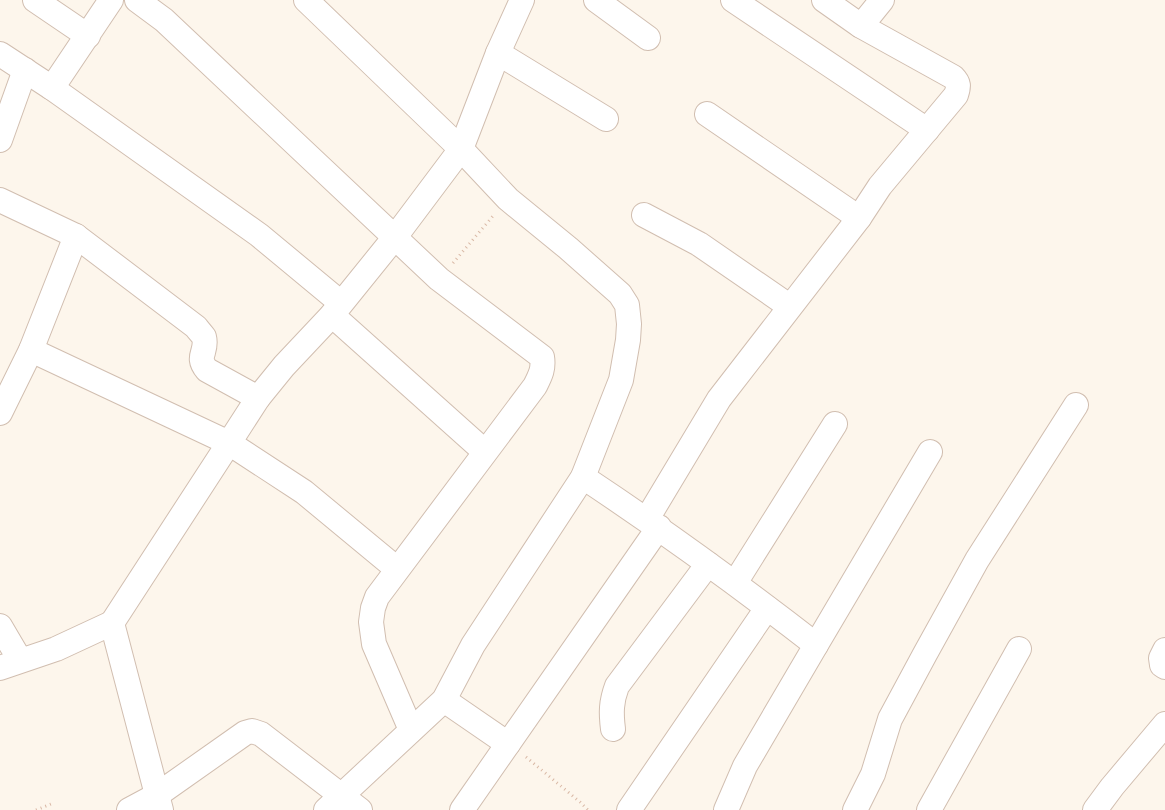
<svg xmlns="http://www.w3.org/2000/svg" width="1165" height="810" font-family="'PT Sans',sans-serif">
<rect width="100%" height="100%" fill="#fdf6ec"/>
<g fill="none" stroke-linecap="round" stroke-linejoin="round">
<defs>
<g id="street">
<polyline points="35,0 88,36"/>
<path d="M 137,0 L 164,20 L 439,279 L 542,357 C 544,369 540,376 535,386 L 377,597 L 373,608 L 371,622 L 374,644 L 411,730"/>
<polyline points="306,0 461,149 508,199 568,248 620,294 627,305 629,324 628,340 621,380 583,477 473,645 444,700 326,810"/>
<polyline points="596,0 648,38"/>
<polyline points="733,0 927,130"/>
<polyline points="861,26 882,0"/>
<polyline points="498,53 606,119"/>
<polyline points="0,54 52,88 259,235 341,303"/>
<polyline points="52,88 111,0"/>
<polyline points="707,114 859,218"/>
<polyline points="0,140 25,70"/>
<path d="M 0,200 L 76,236 L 196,327 C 198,330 202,334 204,337 C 208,352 195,356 207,370 L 258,398 L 284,366 L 332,315 L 395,237 L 461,149 L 498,53 L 522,0"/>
<polyline points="644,215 699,244 789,306"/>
<polyline points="332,315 484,451"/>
<polyline points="31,350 229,443 258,398"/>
<polyline points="0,413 31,350 76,236"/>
<path d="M 583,477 C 663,530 740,586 816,645 L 745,766 L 726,810"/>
<path d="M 647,519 L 719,399 L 859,218 L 880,186 L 956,95 C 959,86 959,83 953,77 L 861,26 L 824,0"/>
<polyline points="735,583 835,424"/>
<polyline points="0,626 20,660"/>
<polyline points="816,645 930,452"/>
<polyline points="1165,650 1161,658 1162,665 1165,667"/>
<polyline points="0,668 56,649 112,623"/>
<polyline points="444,700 508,744"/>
<path d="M 613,729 C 611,713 611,702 617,686 L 708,564"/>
<polyline points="129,810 157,795 245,733 252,731 261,734 360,810"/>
<polyline points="161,810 112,623 229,443 304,492 397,569"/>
<polyline points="462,810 659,527"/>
<polyline points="629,810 767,608"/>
<polyline points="855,810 873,774 890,719 925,654 977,560 1076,405"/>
<polyline points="929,810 1019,649"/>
<polyline points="1095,810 1112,787 1165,724"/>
</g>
</defs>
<use href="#street" stroke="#d1beb0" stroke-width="26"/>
<g stroke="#d9b8a5" stroke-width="3" stroke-dasharray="1 4" stroke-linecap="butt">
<polyline points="453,263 493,216"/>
<polyline points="526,757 580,802 588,810"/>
<polyline points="36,810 51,804"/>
</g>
<use href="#street" stroke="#fff" stroke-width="24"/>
</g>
</svg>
